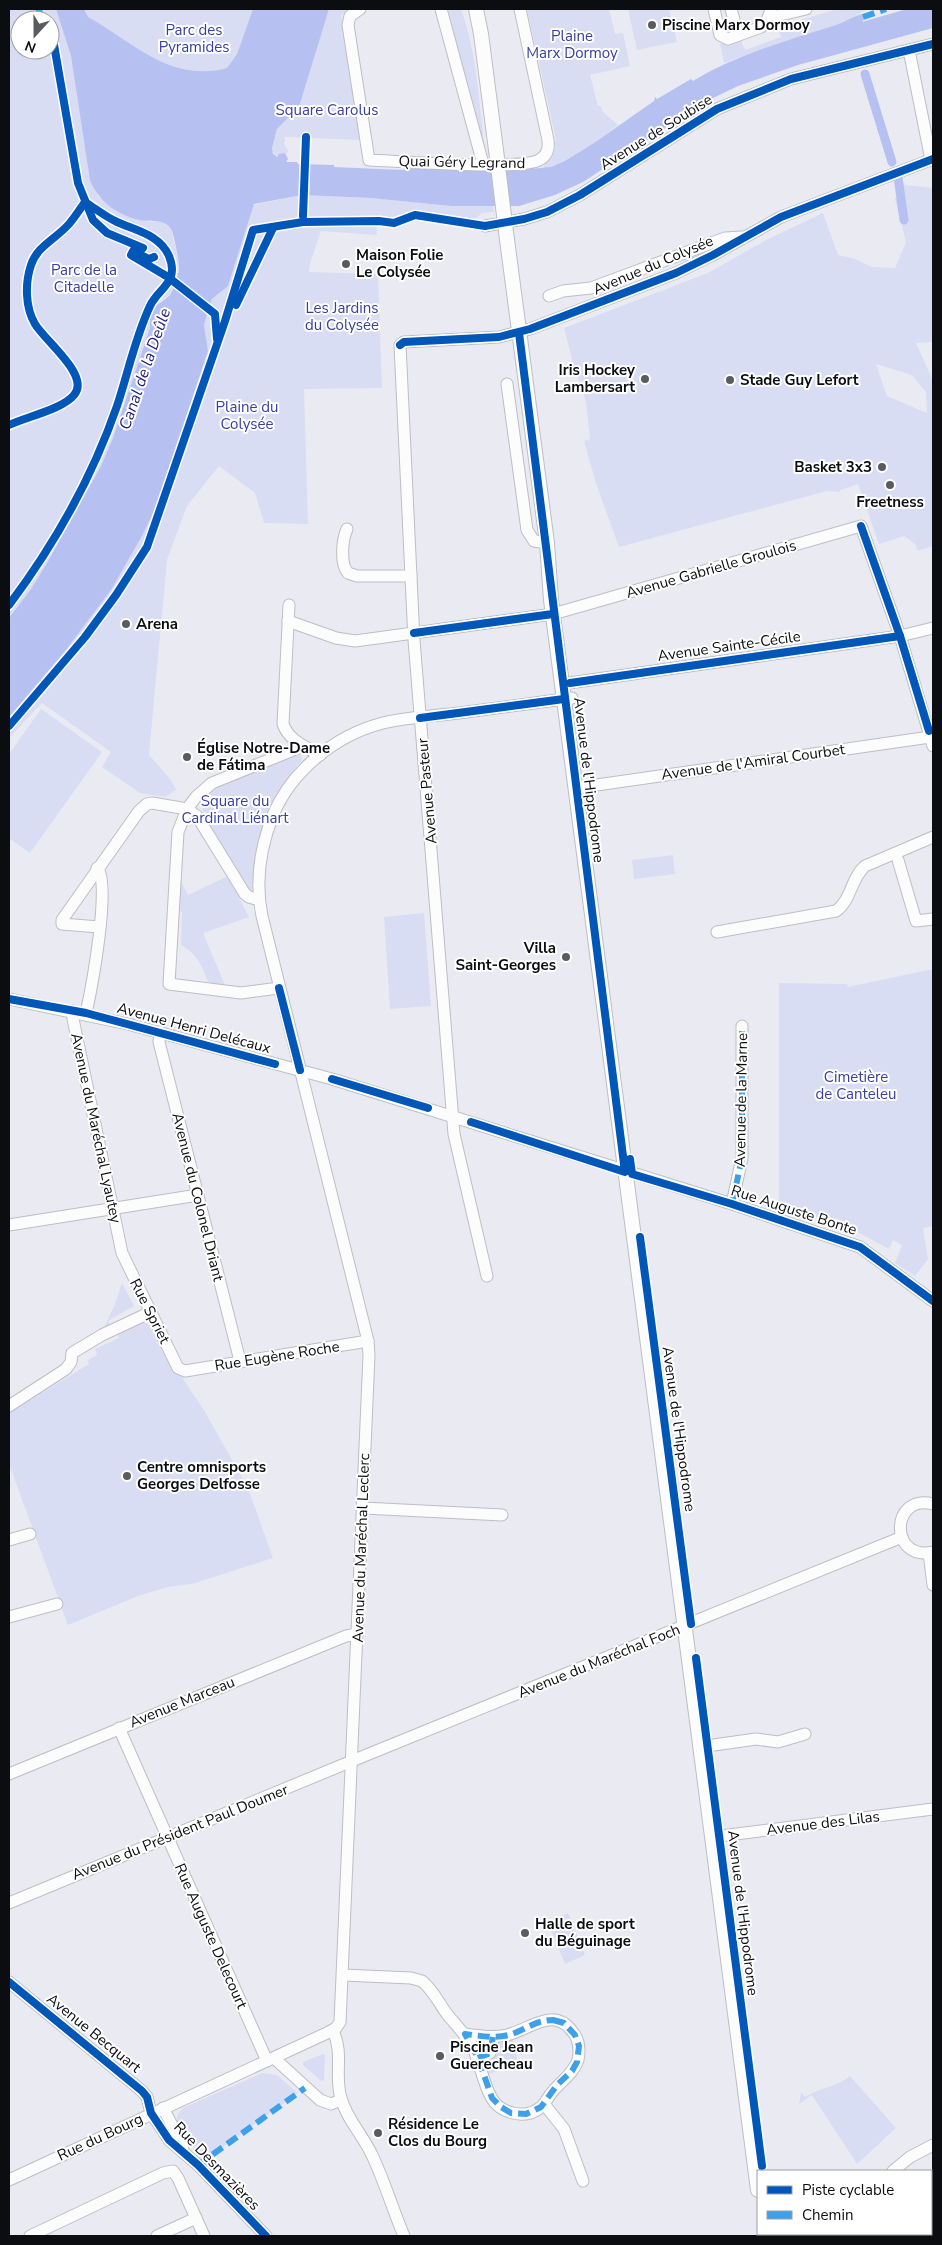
<svg xmlns="http://www.w3.org/2000/svg" width="942" height="2245" font-family="'Nunito Sans',sans-serif">
<rect width="100%" height="100%" fill="#eaebf2"/>
<g fill="#d8ddf3" fill-rule="evenodd">
<path d="M 9,9 L 56,9 L 71,56 L 90,181 L 99,197 L 151,222 L 161,221 L 171,228 L 180,268 L 171,294 L 154,305 L 150,319 L 150,328 L 113,438 L 101,466 L 47,563 L 31,589 L 9,618 ZM 20,20 L 50,20 L 50,50 L 20,50 Z"/>
<path d="M 84,9 L 253,9 L 237,54 L 227,68 C 169,83 134,42 88,17 Z"/>
<polygon points="329,9 351,9 341,15 360,140 285,137 284,144 289,152 275,156 272,148 277,129 299,107"/>
<path d="M 448,9 L 461,9 C 478,55 479,108 486,157 Z"/>
<path d="M 527,9 L 609,9 L 615,34 L 623,33 L 630,66 L 590,75 L 598,106 L 601,106 L 602,111 L 618,125 C 596,142 572,163 543,169 L 556,140 Z"/>
<polygon points="628,9 669,9 677,42 637,50"/>
<polygon points="837,9 866,9 866,10 837,25 782,42 724,63 720,44 740,38 745,50 781,37 778,27"/>
<path d="M 904,185 L 933,188 L 933,342 L 916,343 L 933,381 L 933,546 L 918,551 L 915,544 L 904,536 L 879,544 L 858,484 L 840,490 L 840,492 L 827,491 L 619,547 L 596,483 L 584,441 L 590,439 L 586,402 L 573,363 L 564,328 L 708,273 L 766,240 L 823,213 L 838,255 L 855,259 L 872,267 L 895,268 L 906,242 L 895,199 ZM 876,364 L 912,375 L 926,392 L 927,413 L 887,396 Z"/>
<polygon points="302,195 371,198 451,206 493,205 494,212 482,213 470,223 403,214 390,218 376,218 377,235 321,231 310,263 309,272 378,274 382,388 304,389 308,524 264,523 255,493 219,466 187,506 167,560 149,755 171,780 176,790 165,797 140,793 102,767 111,752 42,703 9,738 9,717 66,650 111,590 142,536 155,509 208,351 204,325 207,313 212,299 228,286 253,205"/>
<polygon points="41,709 102,752 30,853 9,838 9,754"/>
<path d="M 297,754 L 301,754 L 302,760 C 267,803 253,837 252,891 L 250,892 L 204,815 C 200,802 204,797 212,787 Z"/>
<polygon points="673,855 675,874 634,879 632,860"/>
<path d="M 176,872 L 188,895 L 228,876 L 249,917 L 203,933 L 225,985 L 208,982 C 202,965 197,954 181,945 L 182,912 L 175,909 Z"/>
<polygon points="424,913 431,1006 390,1009 384,917"/>
<polygon points="933,969 933,1226 923,1228 928,1259 915,1276 895,1263 902,1245 893,1240 889,1249 852,1229 784,1207 779,1207 779,983 847,984 848,987"/>
<polygon points="122,1283 134,1306 108,1321 111,1327 103,1330 115,1304"/>
<polygon points="144,1321 148,1323 170,1365 179,1373 204,1410 248,1488 273,1558 192,1584 168,1587 138,1596 68,1625 9,1464 9,1413 89,1364 88,1360 97,1355 95,1349 119,1338 118,1335"/>
<polygon points="568,1913 585,1955 565,1964 548,1923"/>
<polygon points="513,2038 518,2063 489,2074 484,2062 495,2056 497,2040"/>
<polygon points="323,2054 325,2055 324,2080 321,2081 303,2065 303,2062"/>
<path d="M 262,2073 L 277,2075 L 298,2093 L 206,2159 C 198,2152 174,2130 177,2118 C 177,2114 181,2111 183,2108 Z"/>
<path d="M 850,2076 L 896,2128 L 857,2164 L 812,2095 L 799,2104 L 801,2092 L 805,2097 C 819,2088 837,2087 850,2076 Z"/>
</g>
<path fill="#b6c1f2" d="M 56,9 L 84,9 L 88,17 C 134,42 169,83 227,68 L 237,54 L 253,9 L 329,9 L 299,107 L 277,129 L 272,148 L 273,154 L 277,157 L 279,154 L 285,153 L 288,159 L 286,162 L 297,162 L 298,164 L 334,165 L 334,167 L 404,170 L 405,168 L 508,171 L 551,167 L 565,161 L 594,143 L 654,101 L 655,97 L 657,99 L 691,79 L 693,81 C 736,55 785,41 833,26 C 843,23 851,17 862,14 L 864,19 L 862,22 L 907,9 L 933,9 L 933,28 L 798,65 L 738,86 L 705,102 L 583,182 L 555,195 L 519,206 L 451,206 L 371,198 L 302,195 L 254,204 L 228,286 L 212,299 L 207,313 L 204,325 L 208,351 L 155,509 L 142,536 L 111,590 L 66,650 L 9,717 L 9,618 L 31,589 L 47,563 L 101,466 L 113,438 L 150,328 C 150,300 156,309 170,295 C 174,290 178,276 179,270 C 180,265 174,234 171,229 C 164,218 149,222 139,220 C 116,214 100,202 90,181 L 71,56 Z"/>
<g fill="none" stroke-linecap="round" stroke-linejoin="round">
<g stroke="#b6c1f2" stroke-width="9">
<polyline points="865,74 892,162"/>
<polyline points="898,177 904,220"/>
</g>
<defs>
<g id="minor">
<path d="M 360,9 L 350,16 L 348,25 L 369,160 C 398,161 520,171 539,160 C 547,156 549,148 548,140 L 520,9"/>
<polyline points="441,9 483,164"/>
<polyline points="714,9 720,35 728,39 761,27 767,22 771,9"/>
<polyline points="731,9 738,34"/>
<polyline points="768,18 806,9"/>
<polyline points="909,50 931,160"/>
<polyline points="485,226 524,219 547,212 580,195 717,109 791,79 933,44"/>
<polyline points="549,296 563,291 591,288 725,238 742,237"/>
<polyline points="507,384 527,530 534,541 547,543"/>
<path d="M 347,529 C 342,540 340,564 348,573 L 357,576 L 411,576"/>
<path d="M 289,605 L 283,724 C 289,741 306,747 320,755"/>
<polyline points="288,621 336,638 355,641 553,614 861,526 900,636 933,746"/>
<polyline points="562,684 900,636 933,628"/>
<polyline points="576,788 930,737"/>
<polyline points="898,860 916,921 933,919"/>
<polyline points="99,927 62,924 62,920 139,811 147,804 152,803 187,809 197,816 245,894 249,897 259,900"/>
<path d="M 717,932 L 836,911 C 851,901 851,878 865,866 L 933,837"/>
<polyline points="279,988 241,993 169,984 178,832 187,809 196,797 212,783 303,746"/>
<polyline points="9,999 128,1024 332,1079 732,1204 860,1247 933,1301"/>
<polyline points="73,1011 73,1019 122,1253 178,1368 185,1371 368,1341"/>
<path d="M 86,1013 C 91,991 112,881 97,868"/>
<polyline points="160,1032 159,1042 240,1361"/>
<polyline points="732,1204 742,1158 742,1026"/>
<polyline points="9,1225 198,1195"/>
<polyline points="487,1276 454,1134 414,640 400,345 404,342 499,337 530,329 676,273 713,255 781,217 933,159"/>
<polyline points="9,1406 66,1369 71,1362 72,1353 102,1335 151,1312"/>
<path d="M 933,1504 C 890,1493 889,1562 933,1552"/>
<polyline points="363,1508 502,1515"/>
<polyline points="9,1540 30,1534"/>
<polyline points="929,1553 933,1585"/>
<polyline points="9,1617 57,1604"/>
<polyline points="119,1728 267,2061"/>
<polyline points="707,1746 756,1739 778,1742 805,1734"/>
<polyline points="9,1774 346,1636 357,1634"/>
<polyline points="713,1837 933,1809"/>
<polyline points="9,1903 364,1756 902,1537"/>
<path d="M 343,1975 L 411,1978 L 422,1981 C 433,1990 439,2003 447,2014 C 455,2024 464,2033 471,2044 C 480,2061 482,2080 491,2097 C 500,2114 526,2120 541,2107 C 545,2104 547,2099 550,2095 C 559,2082 573,2075 578,2060 C 580,2050 579,2039 572,2031 C 553,2006 529,2030 507,2035 C 493,2038 479,2036 465,2034"/>
<polyline points="9,1982 142,2091 147,2097 151,2113 169,2140 198,2165 266,2236"/>
<path d="M 333,2031 C 344,2053 334,2076 341,2098 C 347,2120 363,2135 372,2155 C 384,2180 393,2210 404,2236"/>
<polyline points="274,2058 320,2100 331,2104 341,2100"/>
<polyline points="478,2058 490,2053 493,2037"/>
<polyline points="544,2104 564,2129 583,2181"/>
<polyline points="163,2108 183,2146"/>
<polyline points="893,2171 910,2157 933,2145"/>
<path d="M 9,2180 L 327,2033 L 336,2028 L 340,2022 L 369,1355 L 368,1341 L 262,916 C 255,882 260,848 273,815 C 292,770 336,735 383,723 C 408,717 434,716 459,713 C 496,708 534,703 572,698"/>
<polyline points="30,2236 163,2173 173,2171 178,2178 204,2236"/>
<polyline points="157,2236 196,2218"/>
<polyline points="821,2236 823,2234"/>
</g>
<g id="major">
<polyline points="476,9 481,34 496,150"/>
<polyline points="506,232 547,543 551,600 758,2190"/>
<polyline points="770,2234 771,2236"/>
</g>
</defs>
<use href="#minor" stroke="#bdbec3" stroke-width="13"/>
<use href="#major" stroke="#bdbec3" stroke-width="16"/>
<use href="#minor" stroke="#fcfcfd" stroke-width="11"/>
<use href="#major" stroke="#fcfcfd" stroke-width="14"/>
<defs>
<polyline id="major-bridge" points="496,150 506,232"/>
</defs>
<use href="#major-bridge" stroke="#bdbec3" stroke-width="16" stroke-linecap="butt"/>
<use href="#major-bridge" stroke="#fcfcfd" stroke-width="14"/>
<g stroke="#3ca1ea" stroke-width="6" stroke-dasharray="12 6" stroke-linecap="butt">
<polyline points="38,9 44,20"/>
<polyline points="863,17 886,9"/>
<polyline points="732,1204 742,1158 742,1026"/>
<path d="M 553,2020 L 564,2023 L 575,2035 L 579,2046 L 577,2062 L 572,2071 L 557,2085 L 541,2107 L 526,2114 L 511,2113 L 501,2107 L 492,2098 L 478,2058 L 465,2034 C 481,2036 497,2039 512,2034 C 526,2029 537,2020 553,2020 Z"/>
<polyline points="478,2058 490,2053 493,2037"/>
<polyline points="198,2165 305,2088"/>
</g>
<defs>
<g id="cycleway">
<polyline points="50,32 53,39 78,183 93,220 107,233 143,248"/>
<polyline points="303,216 306,137"/>
<polyline points="154,257 149,259 133,251 131,255 168,277 215,314 217,339"/>
<polyline points="236,305 273,228"/>
<polyline points="400,345 404,342 499,337 530,329 676,273 713,255 781,217 933,159"/>
<path d="M 9,425 C 26,417 63,409 74,395 C 91,376 45,341 35,324 C 25,307 25,283 31,265 C 37,246 57,238 69,224 C 75,217 80,209 85,202"/>
<polyline points="861,526 900,636 929,731"/>
<path d="M 9,605 C 54,545 92,478 117,406 C 128,373 135,338 150,306 C 158,288 180,283 169,256 C 160,235 137,231 117,222 C 106,217 96,209 85,202"/>
<polyline points="414,633 553,614"/>
<polyline points="570,683 900,636"/>
<polyline points="420,718 564,699"/>
<polyline points="9,726 85,637 116,595 147,547 225,321 253,230 303,222 379,221 394,223 415,215 485,226 524,219 547,212 580,195 717,109 791,79 933,44"/>
<polyline points="279,988 300,1070"/>
<polyline points="9,999 86,1013 275,1064"/>
<polyline points="332,1079 428,1108"/>
<polyline points="471,1122 625,1172 519,333"/>
<polyline points="630,1159 632,1174 732,1204 860,1247 933,1301"/>
<polyline points="640,1237 691,1624"/>
<polyline points="696,1658 762,2166"/>
<polyline points="9,1982 142,2091 147,2097 151,2113 169,2140 198,2165 266,2236"/>
</g>
</defs>
<use href="#cycleway" stroke="#fff" stroke-width="11"/>
<use href="#cycleway" stroke="#0057b8" stroke-width="8"/>
</g>
<g fill="#5a5b60" stroke="#fff" stroke-width="2">
<circle cx="652" cy="25" r="5"/>
<circle cx="346" cy="264" r="5"/>
<circle cx="645" cy="379" r="5"/>
<circle cx="730" cy="380" r="5"/>
<circle cx="882" cy="467" r="5"/>
<circle cx="890" cy="485" r="5"/>
<circle cx="126" cy="624" r="5"/>
<circle cx="187" cy="757" r="5"/>
<circle cx="566" cy="957" r="5"/>
<circle cx="127" cy="1476" r="5"/>
<circle cx="525" cy="1933" r="5"/>
<circle cx="440" cy="2056" r="5"/>
<circle cx="378" cy="2133" r="5"/>
</g>
<g text-anchor="middle" dominant-baseline="central" stroke-width="4" stroke-linejoin="round" paint-order="stroke">
<g font-size="15" font-weight="bold" fill="#0c0d11" stroke="#fff" text-anchor="start">
<text x="662" y="25">Piscine Marx Dormoy</text>
<text x="356" y="255">Maison Folie<tspan x="356" dy="17">Le Colysée</tspan></text>
<text x="635" y="370" text-anchor="end">Iris Hockey<tspan x="635" dy="17">Lambersart</tspan></text>
<text x="740" y="380">Stade Guy Lefort</text>
<text x="872" y="467" text-anchor="end">Basket 3x3</text>
<text x="890" y="502" text-anchor="middle">Freetness</text>
<text x="136" y="624">Arena</text>
<text x="197" y="748">Église Notre-Dame<tspan x="197" dy="17">de Fátima</tspan></text>
<text x="556" y="948" text-anchor="end">Villa<tspan x="556" dy="17">Saint-Georges</tspan></text>
<text x="137" y="1467">Centre omnisports<tspan x="137" dy="17">Georges Delfosse</tspan></text>
<text x="535" y="1924">Halle de sport<tspan x="535" dy="17">du Béguinage</tspan></text>
<text x="450" y="2047">Piscine Jean<tspan x="450" dy="17">Guerecheau</tspan></text>
<text x="388" y="2124">Résidence Le<tspan x="388" dy="17">Clos du Bourg</tspan></text>
</g>
<g font-size="15" fill="#38409f" stroke="#fff">
<text x="194" y="30">Parc des<tspan x="194" dy="17">Pyramides</tspan></text>
<text x="572" y="36">Plaine<tspan x="572" dy="17">Marx Dormoy</tspan></text>
<text x="327" y="110">Square Carolus</text>
<text x="84" y="270">Parc de la<tspan x="84" dy="17">Citadelle</tspan></text>
<text x="342" y="308">Les Jardins<tspan x="342" dy="17">du Colysée</tspan></text>
<text x="247" y="407">Plaine du<tspan x="247" dy="17">Colysée</tspan></text>
<text x="235" y="801">Square du<tspan x="235" dy="17">Cardinal Liénart</tspan></text>
<text x="856" y="1077">Cimetière<tspan x="856" dy="17">de Canteleu</tspan></text>
</g>
<g font-size="15" fill="#0c0d11" stroke="#fff">
<text transform="translate(656 132) rotate(-32)">Avenue de Soubise</text>
<text transform="translate(462 162) rotate(1)">Quai Géry Legrand</text>
<text transform="translate(653 265) rotate(-23)">Avenue du Colysée</text>
<text transform="translate(711 569) rotate(-16)">Avenue Gabrielle Groulois</text>
<text transform="translate(729 646) rotate(-8)">Avenue Sainte-Cécile</text>
<text transform="translate(753 762) rotate(-8)">Avenue de l'Amiral Courbet</text>
<text transform="translate(589 780) rotate(83)">Avenue de l'Hippodrome</text>
<text transform="translate(427 791) rotate(-95)">Avenue Pasteur</text>
<text transform="translate(194 1028) rotate(15)">Avenue Henri Delécaux</text>
<text transform="translate(741 1100) rotate(-89)">Avenue de la Marne</text>
<text transform="translate(96 1128) rotate(78)">Avenue du Maréchal Lyautey</text>
<text transform="translate(198 1197) rotate(76)">Avenue du Colonel Driant</text>
<text transform="translate(794 1210) rotate(18)">Rue Auguste Bonte</text>
<text transform="translate(150 1311) rotate(63)">Rue Spriet</text>
<text transform="translate(277 1356) rotate(-9)">Rue Eugène Roche</text>
<text transform="translate(679 1429) rotate(82)">Avenue de l'Hippodrome</text>
<text transform="translate(361 1548) rotate(-88)">Avenue du Maréchal Leclerc</text>
<text transform="translate(599 1661) rotate(-22)">Avenue du Maréchal Foch</text>
<text transform="translate(182 1702) rotate(-22)">Avenue Marceau</text>
<text transform="translate(823 1823) rotate(-7)">Avenue des Lilas</text>
<text transform="translate(180 1832) rotate(-22)">Avenue du Président Paul Doumer</text>
<text transform="translate(743 1913) rotate(83)">Avenue de l'Hippodrome</text>
<text transform="translate(211 1936) rotate(66)">Rue Auguste Delecourt</text>
<text transform="translate(94 2033) rotate(39)">Avenue Becquart</text>
<text transform="translate(100 2137) rotate(-25)">Rue du Bourg</text>
<text transform="translate(217 2166) rotate(46)">Rue Desmazières</text>
</g>
<g font-size="16" font-style="italic" fill="#1f1d7a" stroke="#fff">
<text transform="translate(145 369) rotate(-71)">Canal de la Deûle</text>
</g>
</g>
<rect width="942" height="2245" fill="none" stroke="#0c0d11" stroke-width="20"/>
<rect x="757" y="2170" width="175" height="65" fill="#ffffff" stroke="#9e9ea0"/>
<rect x="767" y="2186" width="25" height="8" fill="#0057b8" stroke="#9e9ea0"/>
<text x="802" y="2195" font-size="15" fill="#0c0d11">Piste cyclable</text>
<rect x="767" y="2211" width="25" height="8" fill="#3ca1ea" stroke="#9e9ea0"/>
<text x="802" y="2220" font-size="15" fill="#0c0d11">Chemin</text>
<g transform="translate(35 35) rotate(201)"><circle r="24" fill="#ffffff" stroke="#9e9ea0"/>
<path d="M0-4L9 19L0 12L-9 19Z" fill="#5a5b60"/>
<text y="-8" font-size="14" font-weight="bold" text-anchor="middle" fill="#0c0d11">N</text>
</g>
</svg>
